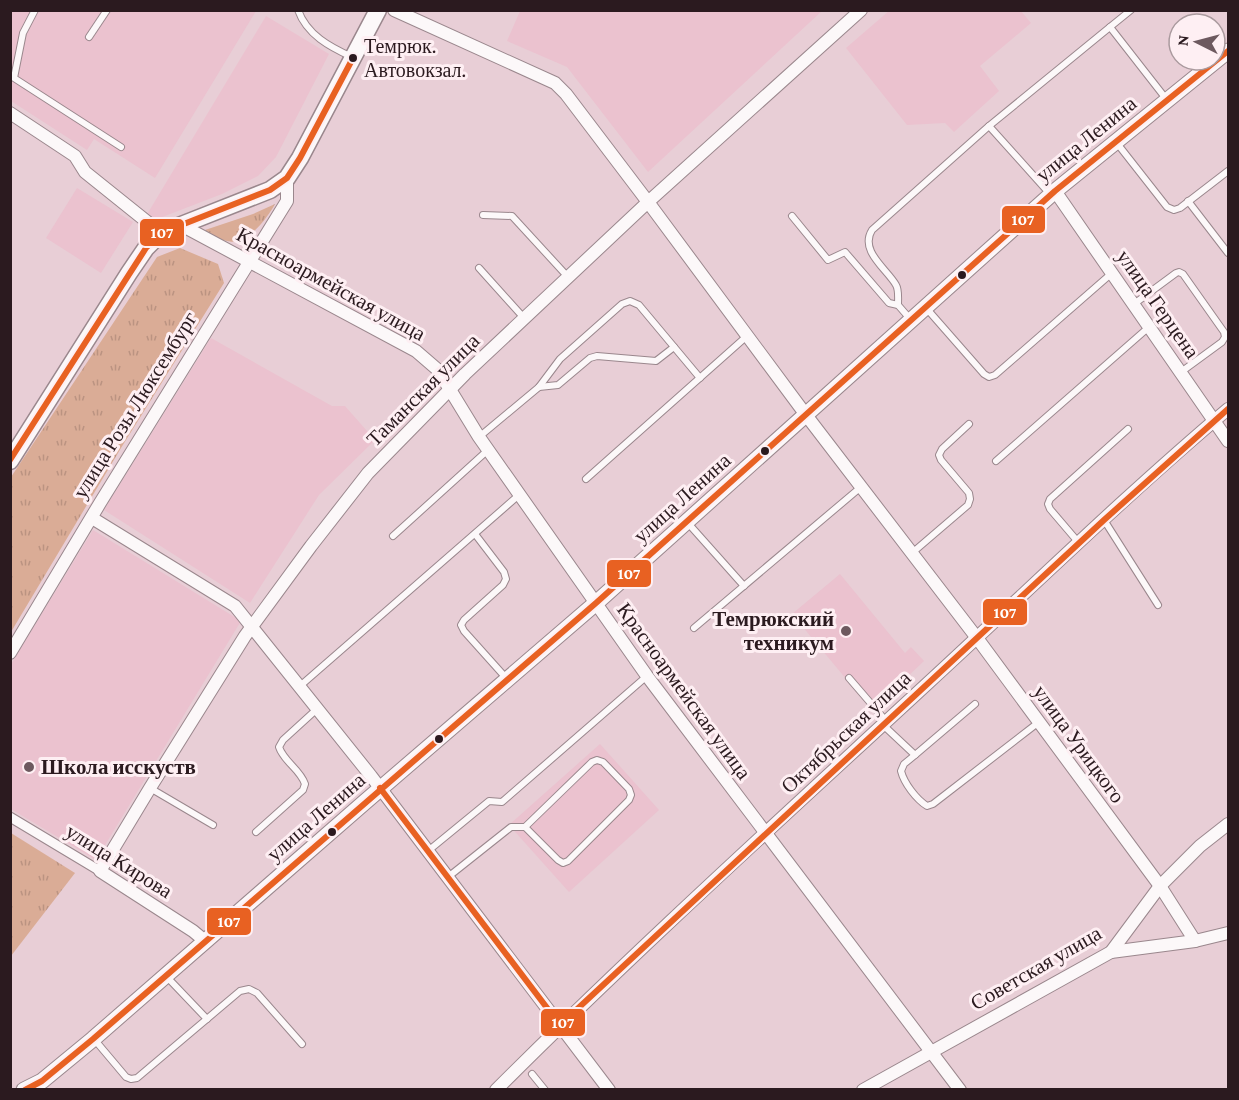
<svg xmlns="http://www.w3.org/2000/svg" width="1239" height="1100" font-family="'Crimson Pro',serif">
<defs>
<pattern id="grass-tufts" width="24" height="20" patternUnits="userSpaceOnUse" patternTransform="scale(1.5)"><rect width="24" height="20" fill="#daac96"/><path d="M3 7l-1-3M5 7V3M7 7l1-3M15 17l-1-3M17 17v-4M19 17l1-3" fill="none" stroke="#bb9381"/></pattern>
</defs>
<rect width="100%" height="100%" fill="#e8ced6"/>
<g fill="#ebc2cf">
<polygon points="890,10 1021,11 1031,23 980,66 999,91 954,132 945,123 907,125 846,48"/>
<polygon points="10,11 256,11 155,178 94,139 87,150 11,101"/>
<polygon points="520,11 520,10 822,11 648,172 567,67 507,41"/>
<polygon points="266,16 329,54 276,157 258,176 222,194 152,221 146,216"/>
<polygon points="77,188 133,222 101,273 46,238"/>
<polygon points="211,338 332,406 345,406 375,440 319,495 250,603 104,510"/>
<polygon points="93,530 241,621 96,860 11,809 10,666"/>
<polygon points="840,574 905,653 911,647 924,661 872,710 792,614"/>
<polygon points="600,744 659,810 569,892 509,825"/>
</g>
<g fill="url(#grass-tufts)">
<path d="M 275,204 C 268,217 252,238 237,241 C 226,244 213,236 205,230 L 253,214 Z"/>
<polygon points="180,248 218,264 224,283 121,448 11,632 11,477 157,257"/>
<polygon points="11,833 75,873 11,956 10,956"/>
</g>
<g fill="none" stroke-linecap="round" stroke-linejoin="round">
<defs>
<g id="service">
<polyline points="35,10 23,33 14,78 121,147"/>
<path d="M 298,10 C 307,35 330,47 352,57"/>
<polyline points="1110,27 1131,10"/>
<polyline points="89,37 107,10"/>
<polyline points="989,126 1110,27 1167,100"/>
<polyline points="1116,142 1167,207 1174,210 1180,208 1228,171"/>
<polyline points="1188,201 1228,253"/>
<polyline points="483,215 512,216 568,277"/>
<polyline points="792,216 828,260 845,252 889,303 898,305 911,320"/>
<polyline points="479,268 524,318"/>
<polyline points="1134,304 1176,273 1179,272 1183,274 1224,332 1225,337 1222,342 1181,372"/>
<path d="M 898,305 C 898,298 899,290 896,285 C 887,269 859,251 872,230 L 989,126 L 1050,194"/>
<polyline points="927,309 984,374 989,377 995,375 1112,273"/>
<polyline points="539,387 560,359 622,304 630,301 639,305 700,378"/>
<polyline points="479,437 539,387 558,385 590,358 597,356 656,361 674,347"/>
<polyline points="996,461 1149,327"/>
<polyline points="586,479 747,336"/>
<polyline points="1104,520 1158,605"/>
<polyline points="687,522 744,586"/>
<polyline points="475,534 504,572 506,579 503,585 464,620 461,625 464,631 507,679"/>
<polyline points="393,536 488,450"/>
<polyline points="1079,543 1050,509 1048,504 1050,499 1128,429"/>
<polyline points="912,553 968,505 970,499 969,493 941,460 939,455 942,449 969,424"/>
<polyline points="694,628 861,487"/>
<polyline points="849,678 886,721"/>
<polyline points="300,686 519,495"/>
<polyline points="883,725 915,755 975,704"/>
<path d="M 915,755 L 904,764 L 901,771 C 904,783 916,799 927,806 L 933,804 L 1039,722"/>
<polyline points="150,788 213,825"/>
<path d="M 256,832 L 303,790 L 305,784 C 300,769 284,762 279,747 L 283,740 L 317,709"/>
<polyline points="428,851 489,801 502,802 647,676"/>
<polyline points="448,877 511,827 525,827 558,860 563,863 568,861 629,800 631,795 629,789 603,762 597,760 592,762 525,827"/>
<polyline points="166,976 207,1019"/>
<polyline points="94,1039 126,1077 131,1079 137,1078 240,991 249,989 257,993 302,1044"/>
<polyline points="532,1074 545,1090"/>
</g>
<polyline id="pedestrian" points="10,817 100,871"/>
<g id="minor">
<polyline points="394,10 555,83 566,94 648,202 806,415 977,638 1160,886 1195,941"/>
<polyline points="10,113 75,156 85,172 161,233"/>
<polyline points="1055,191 1228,441"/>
<polyline points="181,225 416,351 438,370 479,437 647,676 960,1090"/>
<polyline points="92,518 235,606 371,776 609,1090"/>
<polyline points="10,653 100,503 287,201 287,178"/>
<polyline points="205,941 193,931 100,871 150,788 245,636 311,546 368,473 465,374 648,202 861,10"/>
<polyline points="1111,952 1195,941 1228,933"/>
<path d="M 496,1090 C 636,950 783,817 928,683 C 1028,591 1125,496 1228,409"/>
<polyline points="863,1090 1111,952 1160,886 1200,846 1228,824"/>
</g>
<polyline id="tertiary" points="24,1090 42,1081 93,1039 366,801 596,603 1055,191 1228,51"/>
<polyline id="secondary" points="10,461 129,273 146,248 161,233 270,190 287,178 300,158 378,10"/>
</defs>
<use href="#service" stroke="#9a878d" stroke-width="8"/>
<use href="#pedestrian" stroke="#9a878d" stroke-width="11"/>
<use href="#minor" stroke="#9a878d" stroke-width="14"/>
<use href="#tertiary" stroke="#9a878d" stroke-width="17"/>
<use href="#secondary" stroke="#9a878d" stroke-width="19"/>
<use href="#service" stroke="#fcf8f9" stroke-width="6"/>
<use href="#pedestrian" stroke="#fcf8f9" stroke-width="9"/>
<use href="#minor" stroke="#fcf8f9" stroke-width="12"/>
<use href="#tertiary" stroke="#fcf8f9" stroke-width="15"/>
<use href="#secondary" stroke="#fcf8f9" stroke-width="16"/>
<defs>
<g id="bus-1">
<polyline points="10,460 146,248 161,233 270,190 287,178 300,158 353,58"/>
<polyline points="380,788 560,1025 1104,520 1228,409"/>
<polyline points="25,1090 42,1081 93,1039 596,603 1055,191 1228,51"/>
</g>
</defs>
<use href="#bus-1" stroke="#feeff3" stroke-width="10"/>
<use href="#bus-1" stroke="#e86122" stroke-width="6"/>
</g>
<g fill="#2b1a1f" stroke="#feeff3" stroke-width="2">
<circle cx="353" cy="58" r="5"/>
<circle cx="962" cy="275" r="5"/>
<circle cx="765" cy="451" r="5"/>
<circle cx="439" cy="739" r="5"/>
<circle cx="332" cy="832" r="5"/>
</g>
<g fill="#6d595f" stroke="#feeff3" stroke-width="2">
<circle cx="846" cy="631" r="6"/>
<circle cx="29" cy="767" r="6"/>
</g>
<g text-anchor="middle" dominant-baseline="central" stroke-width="6" stroke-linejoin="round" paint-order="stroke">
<g font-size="20" fill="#2b1a1f" stroke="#feeff3" text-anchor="start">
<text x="364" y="46">Темрюк.<tspan x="364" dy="24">Автовокзал.</tspan></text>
</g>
<g font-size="21" fill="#2b1a1f" stroke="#feeff3">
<text transform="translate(1086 139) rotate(-39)">улица Ленина</text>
<text transform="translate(331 284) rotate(29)">Красноармейская улица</text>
<text transform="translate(1158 304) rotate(55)">улица Герцена</text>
<text transform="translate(423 390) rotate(-45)">Таманская улица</text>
<text transform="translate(135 405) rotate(-58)">улица Розы Люксембург</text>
<text transform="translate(682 498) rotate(-42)">улица Ленина</text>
<text transform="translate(684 691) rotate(54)">Красноармейская улица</text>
<text transform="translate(846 732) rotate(-43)">Октябрьская улица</text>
<text transform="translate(1079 744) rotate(54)">улица Урицкого</text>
<text transform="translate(316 817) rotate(-41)">улица Ленина</text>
<text transform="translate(119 861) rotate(32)">улица Кирова</text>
<text transform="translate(1036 968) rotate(-30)">Советская улица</text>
</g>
<g font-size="21" font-weight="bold" fill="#2b1a1f" stroke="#feeff3" text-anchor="end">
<text x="834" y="619">Темрюкский<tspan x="834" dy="24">техникум</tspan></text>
<text x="41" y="767" text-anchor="start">Школа исскуств</text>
</g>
</g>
<g stroke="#feeff3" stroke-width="2">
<rect x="1001" y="205" width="45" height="29" rx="6" fill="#e86122"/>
<rect x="139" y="218" width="46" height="29" rx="6" fill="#e86122"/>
<rect x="606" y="559" width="46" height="29" rx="6" fill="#e86122"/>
<rect x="982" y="598" width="46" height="28" rx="6" fill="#e86122"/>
<rect x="206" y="907" width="46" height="29" rx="6" fill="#e86122"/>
<rect x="540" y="1008" width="46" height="29" rx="6" fill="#e86122"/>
</g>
<g font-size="16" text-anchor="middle" font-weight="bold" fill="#fff">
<text x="1023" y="225">107</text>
<text x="162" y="238">107</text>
<text x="629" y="579">107</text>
<text x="1005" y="618">107</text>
<text x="229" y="927">107</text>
<text x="563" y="1028">107</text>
</g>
<rect width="1239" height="1100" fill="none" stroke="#2b1a1f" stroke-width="24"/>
<g transform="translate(1197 42) rotate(276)"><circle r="28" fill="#feeff3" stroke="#aa9a9e" stroke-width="1.5"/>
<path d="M0-4.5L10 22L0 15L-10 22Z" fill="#6d595f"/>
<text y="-9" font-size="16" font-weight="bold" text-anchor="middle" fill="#2b1a1f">N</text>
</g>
</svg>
